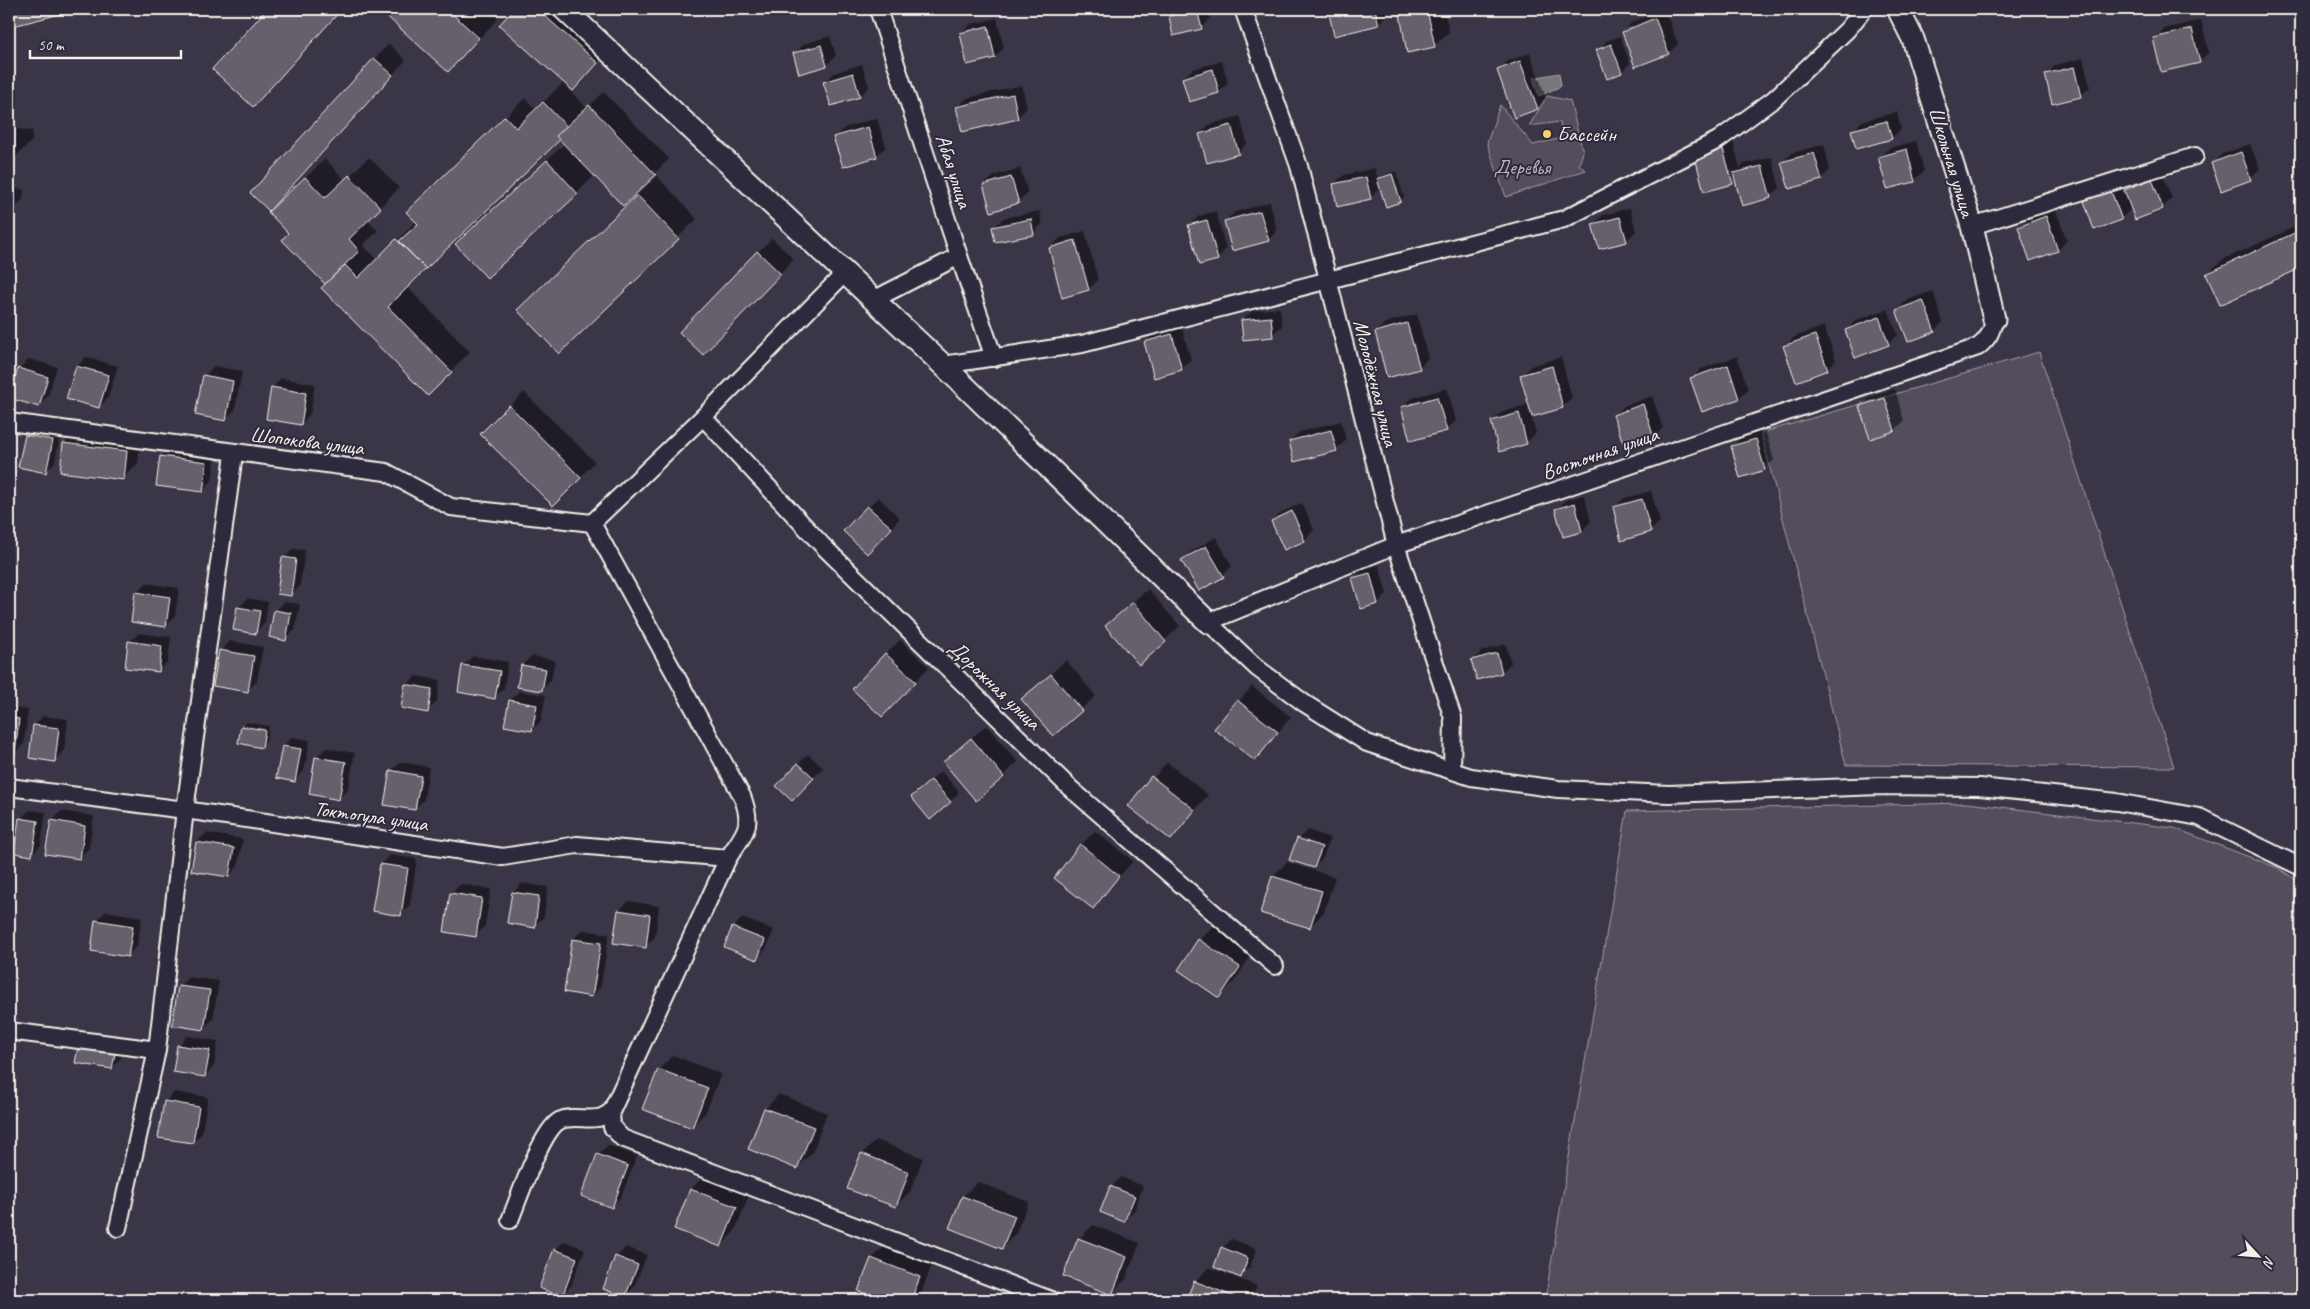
<svg xmlns="http://www.w3.org/2000/svg" width="2310" height="1309" font-family="Caveat,sans-serif">
<rect width="100%" height="100%" fill="#3b3647"/>
<filter id="ink" filterUnits="userSpaceOnUse"><feTurbulence type="fractalNoise" baseFrequency=".02" numOctaves="2"/><feDisplacementMap in="SourceGraphic" scale="10" xChannelSelector="R" yChannelSelector="G"/><feConvolveMatrix kernelMatrix="1 2 1 2 8 2 1 2 1" color-interpolation-filters="sRGB"/></filter>
<g filter="url(#ink)">
<g fill="#534e5c" stroke="#a4a0a2">
<polygon points="1547,96 1570,101 1583,152 1579,165 1586,170 1506,197 1487,143 1500,105 1533,145 1562,138 1560,122 1529,126"/>
<polygon points="2039,352 2174,767 1846,765 1761,433"/>
<polygon points="1967,803 2174,828 2278,868 2301,883 2301,1300 1545,1300 1627,811"/>
</g>
<polygon fill="#78747b" stroke="#aaa6a7" points="1559,73 1561,86 1539,96 1533,78"/>
<g fill="#0007">
<polygon points="9,9 69,9 9,26"/>
<polygon points="269,9 342,9 272,86 214,69"/>
<polygon points="381,9 487,9 498,19 448,71"/>
<polygon points="516,9 567,9 611,48 587,75 563,84 587,108 604,92 669,159 623,204 595,175 577,193 476,225 565,143 560,138 407,287 470,352 428,394 284,240 290,233 289,193 325,159 345,180 369,157 399,188 367,220 378,231 363,245 378,260 416,221 427,193 525,98 536,109 564,82 501,25"/>
<polygon points="1178,9 1208,9 1210,18 1201,28 1170,17"/>
<polygon points="1329,9 1386,9 1388,15 1378,24 1335,34"/>
<polygon points="1400,9 1444,9 1449,32 1434,46 1408,51"/>
<polygon points="1665,10 1678,44 1669,53 1636,66 1623,32 1632,22"/>
<polygon points="997,18 1004,48 995,57 961,34 971,24"/>
<polygon points="2201,20 2209,52 2199,62 2155,39 2164,29"/>
<polygon points="830,36 836,55 827,65 800,73 794,54 804,44"/>
<polygon points="1620,36 1630,63 1621,72 1598,50 1607,41"/>
<polygon points="389,44 406,60 283,195 374,59"/>
<polygon points="1530,53 1546,98 1537,108 1498,70 1508,61"/>
<polygon points="2083,58 2090,87 2080,96 2046,74 2056,65"/>
<polygon points="1222,61 1228,83 1219,92 1183,78 1193,69"/>
<polygon points="862,64 869,87 860,96 825,82 834,73"/>
<polygon points="1022,85 1027,108 1017,118 957,108 967,98"/>
<polygon points="9,102 16,103 12,128 33,131 32,141 12,160 9,159"/>
<polygon points="1897,112 1901,129 1892,138 1853,131 1862,121"/>
<polygon points="1240,116 1247,143 1238,153 1200,134 1209,125"/>
<polygon points="877,118 886,147 876,156 835,138 844,128"/>
<polygon points="1733,140 1740,168 1744,164 1772,157 1780,188 1770,197 1736,179 1732,183 1706,148"/>
<polygon points="1916,141 1924,171 1915,180 1887,188 1879,158 1889,148"/>
<polygon points="1824,144 1830,170 1821,179 1783,162 1792,153"/>
<polygon points="2250,144 2260,169 2250,178 2213,163 2222,154"/>
<polygon points="1020,168 1028,193 1018,202 984,185 994,176"/>
<polygon points="1375,168 1378,180 1383,175 1396,171 1404,197 1400,201 1381,187 1370,198 1334,184 1344,175"/>
<polygon points="2161,171 2172,198 2162,208 2132,208 2121,219 2085,202 2095,192 2120,182 2124,192 2134,181"/>
<polygon points="657,176 697,219 559,352 537,291"/>
<polygon points="9,187 24,190 23,199 9,213"/>
<polygon points="1270,202 1277,231 1268,240 1225,221 1235,212"/>
<polygon points="1630,208 1636,231 1627,240 1593,225 1603,215"/>
<polygon points="2055,208 2067,240 2058,250 2031,260 2019,227 2028,218"/>
<polygon points="1040,211 1042,224 1033,234 994,227 1003,218"/>
<polygon points="1216,211 1226,249 1217,259 1189,225 1199,216"/>
<polygon points="2301,224 2301,267 2221,304 2207,274 2222,260"/>
<polygon points="1085,231 1098,280 1089,289 1050,248 1060,238"/>
<polygon points="772,238 794,259 718,339 758,252"/>
<polygon points="1933,291 1943,322 1934,331 1897,310 1907,300"/>
<polygon points="1280,308 1282,326 1272,335 1242,320 1252,311"/>
<polygon points="1888,309 1898,335 1888,344 1847,330 1856,320"/>
<polygon points="1417,314 1428,358 1419,368 1376,332 1385,323"/>
<polygon points="1181,325 1191,360 1181,369 1145,342 1155,333"/>
<polygon points="1824,326 1836,360 1827,369 1785,347 1794,337"/>
<polygon points="1737,356 1748,389 1739,398 1703,410 1692,378 1701,369"/>
<polygon points="86,357 118,366 108,398 99,407 77,366"/>
<polygon points="1561,357 1572,398 1562,407 1531,416 1536,433 1526,443 1492,421 1502,412 1530,404 1522,375 1531,366"/>
<polygon points="29,359 57,367 48,396 38,406 10,397 20,368"/>
<polygon points="214,366 242,371 235,410 225,419 204,376"/>
<polygon points="281,378 315,384 310,414 301,424 272,388"/>
<polygon points="1447,388 1456,421 1446,430 1402,407 1412,398"/>
<polygon points="1895,389 1904,421 1895,430 1861,406 1870,397"/>
<polygon points="524,392 595,462 553,505 482,434"/>
<polygon points="1652,396 1663,428 1654,437 1626,447 1615,415 1624,406"/>
<polygon points="1341,421 1346,440 1336,450 1290,441 1299,432"/>
<polygon points="36,426 61,431 55,462 45,472 20,466 26,435"/>
<polygon points="79,429 141,437 138,464 123,478 64,444"/>
<polygon points="1765,430 1774,460 1764,469 1733,446 1742,437"/>
<polygon points="171,447 216,453 212,481 203,490 161,457"/>
<polygon points="1651,491 1660,522 1650,531 1614,508 1624,498"/>
<polygon points="1584,495 1591,521 1582,531 1564,536 1557,509 1566,500"/>
<polygon points="878,497 900,518 877,543 845,531"/>
<polygon points="1302,503 1314,530 1305,540 1284,549 1272,521 1282,512"/>
<polygon points="9,510 16,511 12,538 9,541"/>
<polygon points="1216,537 1232,566 1223,576 1183,560 1192,551"/>
<polygon points="293,549 305,550 300,586 290,595 284,558"/>
<polygon points="1379,565 1387,594 1378,603 1354,579 1363,569"/>
<polygon points="146,583 179,588 175,616 166,625 136,593"/>
<polygon points="1148,589 1180,626 1139,664 1121,612"/>
<polygon points="248,598 268,602 265,623 255,633 238,608"/>
<polygon points="284,602 300,604 295,630 286,639 275,611"/>
<polygon points="139,633 171,637 168,662 158,671 129,642"/>
<polygon points="900,640 929,667 896,701 886,654"/>
<polygon points="230,641 263,647 257,681 247,691 220,651"/>
<polygon points="1506,644 1511,663 1502,672 1473,660 1482,651"/>
<polygon points="473,656 508,662 504,688 494,698 464,665"/>
<polygon points="532,656 555,660 551,680 542,690 522,665"/>
<polygon points="1066,660 1096,696 1053,734 1023,699"/>
<polygon points="416,676 440,680 437,702 427,711 407,685"/>
<polygon points="1252,686 1291,717 1255,760 1216,729"/>
<polygon points="519,691 546,695 541,721 532,730 510,700"/>
<polygon points="9,707 28,710 24,744 14,753 9,752"/>
<polygon points="43,716 68,719 64,751 54,760 34,726"/>
<polygon points="247,722 269,726 266,742 262,746 242,727"/>
<polygon points="986,725 1018,762 1003,776 945,762"/>
<polygon points="292,737 310,740 304,771 295,780 283,746"/>
<polygon points="326,748 355,753 348,789 339,798 316,757"/>
<polygon points="808,754 823,768 802,790 778,786"/>
<polygon points="401,762 429,767 424,800 414,809 391,771"/>
<polygon points="1167,762 1208,795 1171,838 1130,806"/>
<polygon points="941,771 959,792 950,802 922,788"/>
<polygon points="30,810 46,812 41,845 32,855 20,819"/>
<polygon points="61,811 94,816 89,848 79,858 52,821"/>
<polygon points="1308,830 1330,838 1323,858 1314,867 1298,839"/>
<polygon points="1095,831 1133,861 1093,907 1081,845"/>
<polygon points="206,833 243,839 238,866 229,876 197,842"/>
<polygon points="390,855 417,859 410,905 401,914 381,864"/>
<polygon points="1287,862 1335,877 1324,912 1310,927 1262,912 1273,876"/>
<polygon points="522,883 548,887 544,917 534,926 513,893"/>
<polygon points="461,884 491,889 485,926 476,936 451,893"/>
<polygon points="629,901 659,906 655,937 645,946 615,942 619,910"/>
<polygon points="106,911 142,917 137,946 128,955 97,920"/>
<polygon points="742,918 774,930 766,949 757,958 733,928"/>
<polygon points="1213,926 1253,952 1234,982 1219,996 1199,940"/>
<polygon points="583,930 609,934 601,986 592,996 573,939"/>
<polygon points="189,977 219,981 213,1019 203,1029 174,1024 179,986"/>
<polygon points="187,1036 218,1041 214,1066 205,1076 178,1046"/>
<polygon points="123,1044 121,1058 112,1068 76,1062"/>
<polygon points="673,1055 721,1074 706,1112 692,1126 644,1108 659,1069"/>
<polygon points="174,1092 208,1097 202,1133 193,1142 165,1102"/>
<polygon points="779,1094 827,1113 812,1153 797,1167 765,1109"/>
<polygon points="876,1140 923,1158 910,1192 895,1206 862,1154"/>
<polygon points="608,1145 637,1156 621,1197 612,1206 583,1195 598,1154"/>
<polygon points="705,1175 750,1193 735,1231 721,1246 691,1189"/>
<polygon points="1121,1177 1143,1186 1134,1211 1124,1220 1111,1187"/>
<polygon points="978,1182 1029,1202 1016,1233 1002,1248 951,1228 963,1196"/>
<polygon points="1093,1225 1140,1243 1126,1279 1112,1293 1079,1239"/>
<polygon points="1232,1239 1257,1249 1250,1267 1240,1276 1222,1248"/>
<polygon points="564,1241 585,1249 571,1286 561,1295 555,1250"/>
<polygon points="886,1244 933,1262 921,1294 915,1300 885,1300 859,1290 872,1259"/>
<polygon points="626,1247 647,1255 634,1287 625,1296 616,1257"/>
<polygon points="1209,1267 1257,1286 1251,1300 1187,1300 1195,1282"/>
<polygon points="9,1281 18,1283 15,1300 9,1300"/>
</g>
<g fill="#65616c" stroke="#f4f1e8">
<polygon points="9,9 67,9 68,12 9,27"/>
<polygon points="267,9 342,9 253,107 212,69"/>
<polygon points="379,9 447,9 479,38 448,72"/>
<polygon points="514,9 537,9 598,63 573,91 499,25"/>
<polygon points="1197,9 1202,29 1173,36 1169,16"/>
<polygon points="1328,9 1375,9 1379,25 1334,36"/>
<polygon points="1399,9 1427,9 1435,47 1407,53"/>
<polygon points="1655,18 1669,54 1635,67 1622,32"/>
<polygon points="988,26 995,58 967,65 960,33"/>
<polygon points="2192,29 2200,63 2161,72 2153,38"/>
<polygon points="1611,44 1622,73 1607,79 1596,50"/>
<polygon points="821,45 827,66 799,74 793,53"/>
<polygon points="374,58 393,75 269,211 250,193"/>
<polygon points="1520,61 1538,109 1514,118 1497,70"/>
<polygon points="2074,67 2081,97 2052,104 2045,74"/>
<polygon points="1213,69 1219,93 1189,102 1182,78"/>
<polygon points="853,73 860,97 831,106 823,82"/>
<polygon points="1013,94 1018,119 962,132 956,107"/>
<polygon points="543,102 570,130 426,269 399,241 418,224 406,212 505,116 516,128"/>
<polygon points="589,105 656,175 623,206 556,136"/>
<polygon points="1887,121 1892,139 1856,149 1851,130"/>
<polygon points="1231,125 1239,154 1207,163 1199,134"/>
<polygon points="868,127 877,157 843,167 833,137"/>
<polygon points="1723,149 1733,184 1704,192 1695,157"/>
<polygon points="1907,149 1915,182 1887,189 1878,157"/>
<polygon points="2241,152 2251,180 2221,191 2211,163"/>
<polygon points="1814,153 1822,180 1789,189 1781,162"/>
<polygon points="547,160 578,194 487,278 455,244"/>
<polygon points="1762,166 1771,198 1742,206 1733,173"/>
<polygon points="1392,174 1401,202 1386,207 1377,179"/>
<polygon points="349,175 381,208 349,239 359,251 325,284 282,240 288,233 268,212 305,177 325,198"/>
<polygon points="1011,177 1019,203 991,212 983,185"/>
<polygon points="1366,177 1371,199 1337,207 1333,184"/>
<polygon points="2152,179 2163,209 2135,220 2124,190"/>
<polygon points="2111,191 2122,220 2094,230 2084,201"/>
<polygon points="637,195 679,239 559,354 517,310"/>
<polygon points="1260,211 1269,241 1232,251 1224,221"/>
<polygon points="2046,216 2058,251 2030,261 2018,227"/>
<polygon points="1620,217 1627,242 1599,249 1592,224"/>
<polygon points="1031,219 1034,235 995,242 992,227"/>
<polygon points="1207,220 1218,260 1199,265 1188,225"/>
<polygon points="2301,230 2301,268 2220,305 2206,274"/>
<polygon points="396,239 426,269 388,307 452,372 428,396 321,288 345,265 358,278"/>
<polygon points="1075,240 1089,290 1062,298 1049,248"/>
<polygon points="757,251 781,274 703,355 679,332"/>
<polygon points="1923,300 1935,332 1908,342 1896,310"/>
<polygon points="1271,317 1273,337 1243,340 1241,320"/>
<polygon points="1879,317 1889,345 1855,358 1845,330"/>
<polygon points="1407,323 1420,369 1387,378 1375,332"/>
<polygon points="1172,334 1182,370 1154,378 1144,342"/>
<polygon points="1815,335 1828,370 1796,382 1783,346"/>
<polygon points="1728,365 1739,399 1702,412 1690,378"/>
<polygon points="76,366 109,375 99,408 66,399"/>
<polygon points="1552,366 1563,408 1532,417 1520,375"/>
<polygon points="18,368 48,377 39,407 9,398"/>
<polygon points="203,375 233,381 226,421 195,415"/>
<polygon points="271,387 306,393 301,425 266,419"/>
<polygon points="1437,397 1447,431 1410,441 1401,407"/>
<polygon points="1885,398 1895,431 1870,439 1859,406"/>
<polygon points="1643,404 1654,438 1625,448 1613,415"/>
<polygon points="509,405 581,478 553,506 480,434"/>
<polygon points="1519,413 1527,444 1499,452 1491,421"/>
<polygon points="1331,430 1337,451 1294,462 1289,441"/>
<polygon points="25,435 53,440 46,473 18,467"/>
<polygon points="1756,439 1765,470 1740,478 1731,446"/>
<polygon points="63,443 127,451 124,480 60,472"/>
<polygon points="160,456 207,462 203,492 156,486"/>
<polygon points="1642,499 1651,532 1621,541 1613,507"/>
<polygon points="1575,503 1582,532 1563,537 1555,509"/>
<polygon points="867,506 892,528 867,554 843,531"/>
<polygon points="1292,511 1305,541 1284,550 1271,521"/>
<polygon points="1206,546 1224,577 1199,591 1181,560"/>
<polygon points="282,557 296,559 291,596 277,594"/>
<polygon points="1370,573 1378,604 1361,609 1352,578"/>
<polygon points="135,592 170,597 166,627 131,622"/>
<polygon points="1133,602 1166,642 1139,665 1105,626"/>
<polygon points="237,607 260,611 256,634 233,630"/>
<polygon points="274,610 291,613 286,641 269,637"/>
<polygon points="128,641 162,646 159,672 125,668"/>
<polygon points="219,650 254,656 248,692 213,686"/>
<polygon points="885,653 916,682 882,717 852,689"/>
<polygon points="1497,653 1502,673 1477,680 1471,660"/>
<polygon points="462,665 500,671 495,699 458,692"/>
<polygon points="521,665 546,669 542,691 517,687"/>
<polygon points="1051,674 1082,711 1053,736 1021,699"/>
<polygon points="405,684 432,689 428,713 401,708"/>
<polygon points="509,700 537,705 532,731 504,726"/>
<polygon points="1237,700 1278,732 1255,761 1214,729"/>
<polygon points="9,717 19,719 15,754 9,754"/>
<polygon points="33,725 59,728 55,762 29,758"/>
<polygon points="241,726 265,730 262,748 238,743"/>
<polygon points="971,738 1004,777 976,801 943,762"/>
<polygon points="282,746 301,749 295,782 276,778"/>
<polygon points="315,757 346,762 339,800 309,794"/>
<polygon points="798,763 814,778 792,801 776,786"/>
<polygon points="390,770 421,776 415,810 384,805"/>
<polygon points="1151,776 1195,810 1171,840 1128,806"/>
<polygon points="931,780 951,802 930,820 911,797"/>
<polygon points="19,818 38,821 32,856 14,853"/>
<polygon points="51,820 85,826 80,859 45,854"/>
<polygon points="1297,838 1322,847 1314,868 1289,860"/>
<polygon points="196,842 234,848 229,877 191,871"/>
<polygon points="1080,844 1119,876 1093,909 1054,878"/>
<polygon points="380,864 408,868 401,916 372,911"/>
<polygon points="1272,876 1322,891 1310,928 1260,913"/>
<polygon points="512,892 539,896 535,928 507,923"/>
<polygon points="450,893 482,898 476,937 444,932"/>
<polygon points="618,910 650,915 646,948 613,943"/>
<polygon points="95,920 133,926 128,957 91,951"/>
<polygon points="732,927 765,940 757,960 724,947"/>
<polygon points="572,939 601,943 592,997 564,992"/>
<polygon points="1198,939 1240,967 1219,998 1178,970"/>
<polygon points="178,986 210,990 204,1030 172,1025"/>
<polygon points="177,1045 210,1050 205,1077 173,1072"/>
<polygon points="78,1047 115,1053 112,1069 75,1063"/>
<polygon points="658,1069 708,1088 692,1128 642,1109"/>
<polygon points="164,1101 199,1107 193,1143 158,1138"/>
<polygon points="764,1108 814,1127 797,1169 748,1149"/>
<polygon points="861,1153 909,1172 896,1207 847,1189"/>
<polygon points="597,1154 628,1166 612,1208 581,1196"/>
<polygon points="1110,1186 1135,1196 1124,1222 1100,1212"/>
<polygon points="690,1189 737,1207 721,1247 674,1229"/>
<polygon points="962,1196 1015,1216 1002,1249 949,1228"/>
<polygon points="1078,1238 1127,1257 1112,1295 1063,1276"/>
<polygon points="1221,1247 1248,1258 1241,1278 1214,1267"/>
<polygon points="554,1249 577,1258 562,1297 539,1288"/>
<polygon points="615,1256 638,1265 625,1297 603,1289"/>
<polygon points="871,1258 920,1277 911,1300 882,1300 858,1291"/>
<polygon points="1194,1281 1243,1300 1186,1300"/>
</g>
<g fill="none" stroke-linecap="round" stroke-linejoin="round">
<defs>
<g id="minor">
<polyline points="1243,9 1299,166 1396,545 1453,718 1452,771"/>
<polyline points="1972,226 2195,156"/>
<polyline points="959,256 994,358"/>
<polyline points="873,300 959,256 878,9"/>
<path d="M 1994,319 C 1992,332 1988,339 1978,347 L 1396,545 L 1208,622 L 1257,668 L 1304,703 L 1367,743 L 1471,777 L 1558,789 L 1669,794 L 1880,786 L 1980,787 L 2117,802 L 2199,817 L 2301,867"/>
<polyline points="943,365 1082,344 1564,219 1718,140 1774,99 1847,30 1864,9"/>
<polyline points="703,417 823,546 1070,788 1275,966"/>
<polyline points="9,422 386,472 451,507 592,523"/>
<path d="M 592,523 L 742,796 C 754,827 745,832 728,858 L 611,1112 L 612,1127 L 622,1138 L 1051,1300"/>
<polyline points="592,523 703,417 845,273"/>
<polyline points="9,787 185,810 503,857 577,845 728,858"/>
<polyline points="9,1031 157,1050"/>
<path d="M 510,1220 C 519,1198 541,1132 559,1121 C 571,1115 585,1120 597,1118 C 602,1118 607,1114 611,1112"/>
<polyline points="118,1228 157,1050 185,810 234,454"/>
</g>
<g id="tertiary">
<polyline points="564,9 943,365 1208,622"/>
<polyline points="1898,9 1913,39 1972,226 1994,319"/>
</g>
</defs>
<use href="#minor" stroke="#f4f1e8" stroke-width="20"/>
<use href="#tertiary" stroke="#f4f1e8" stroke-width="25"/>
<use href="#minor" stroke="#2f2a3d" stroke-width="16"/>
<use href="#tertiary" stroke="#2f2a3d" stroke-width="21"/>
</g>
</g>
<circle fill="#ffd166" stroke="#2f2a3d" stroke-width="2" cx="1547" cy="134" r="5"/>
<g text-anchor="middle" dominant-baseline="central" stroke-width="4" stroke-linejoin="round" paint-order="stroke">
<g font-size="21" fill="#f4f1e8" stroke="#2f2a3d" text-anchor="start">
<text x="1557" y="134">Бассейн</text>
</g>
<g font-size="21" fill="#f4f1e8" stroke="#2f2a3d">
<text transform="translate(1952 162) rotate(73)">Школьная улица</text>
<text transform="translate(954 171) rotate(72)">Абая улица</text>
<text transform="translate(1376 383) rotate(76)">Молодёжная улица</text>
<text transform="translate(307 441) rotate(7)">Шопокова улица</text>
<text transform="translate(1600 453) rotate(-19)">Восточная улица</text>
<text transform="translate(995 685) rotate(44)">Дорожная улица</text>
<text transform="translate(371 816) rotate(8)">Токтогула улица</text>
</g>
<g font-size="21" fill="#bcb8b7" stroke="#2f2a3d">
<text x="1522" y="167">Деревья</text>
</g>
</g>
<rect width="2310" height="1309" fill="none" stroke="#2f2a3d" stroke-width="30"/>
<rect x="15" y="15" width="2280" height="1279" fill="none" stroke="#f4f1e8" stroke-width="2" filter="url(#ink)"/>
<g transform="translate(2258 1256) rotate(116)" stroke="#2f2a3d" stroke-width="4" paint-order="stroke">
<path d="M0-4L9 19L0 12L-9 19Z" fill="#f4f1e8"/>
<text y="-8" font-size="14" font-weight="bold" text-anchor="middle" fill="#f4f1e8">N</text>
</g>
<path d="M30 50v8h151v-8" fill="none" stroke="#f4f1e8" stroke-width="2.5"/>
<text x="38" y="50" font-size="15" fill="#f4f1e8" stroke="#2f2a3d" stroke-width="4" paint-order="stroke">50 m</text>
</svg>
